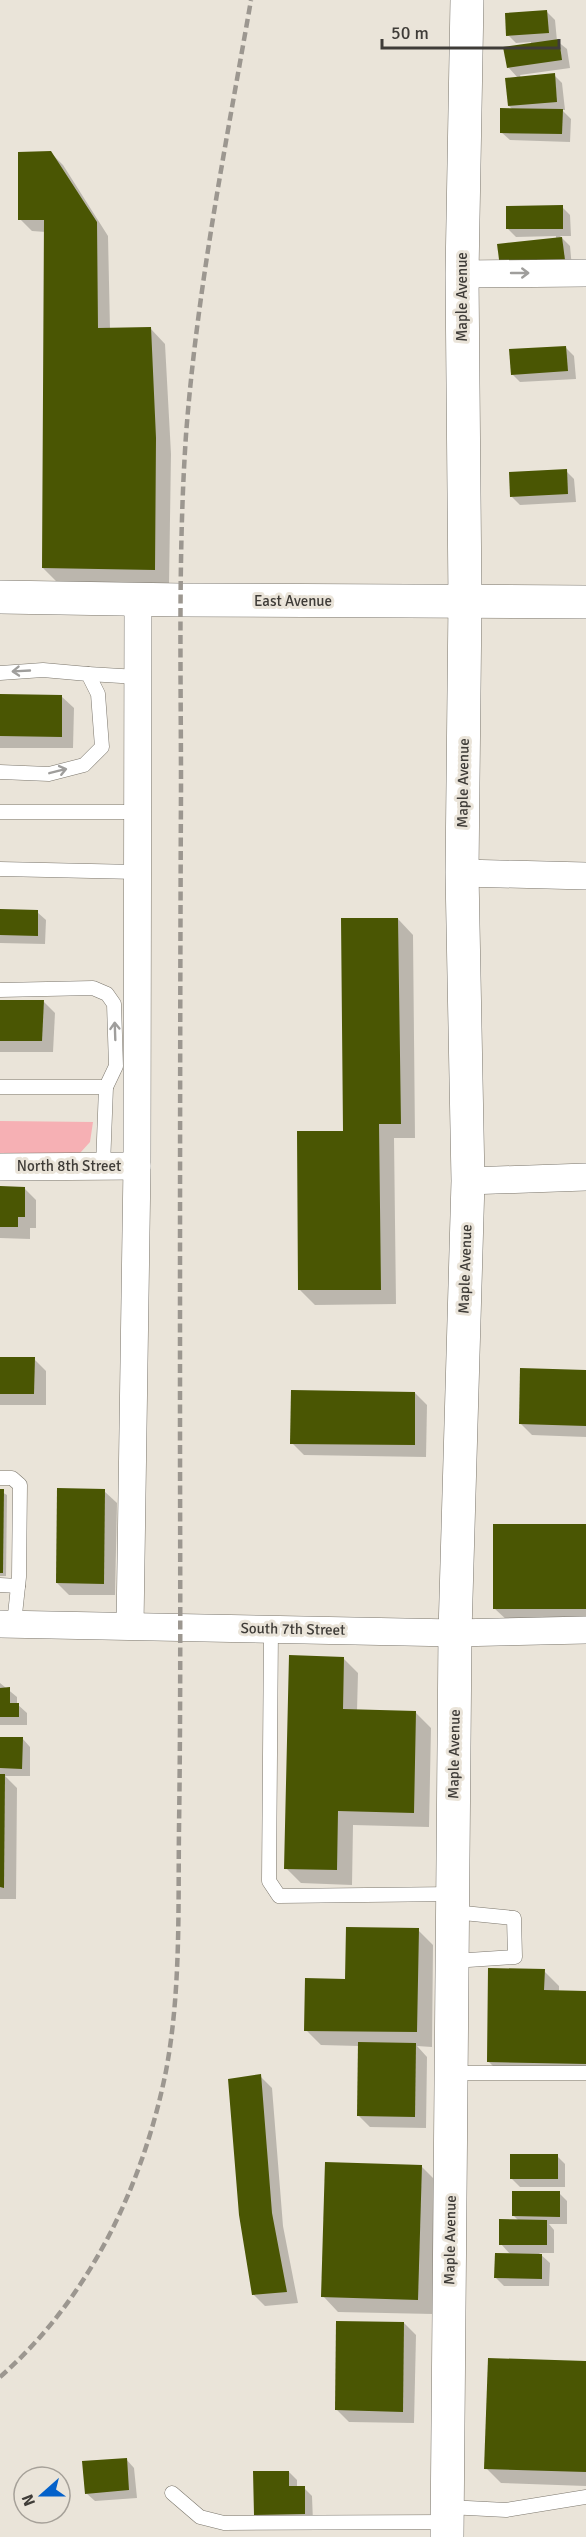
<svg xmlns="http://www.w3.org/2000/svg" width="586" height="2537" font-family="Signika,sans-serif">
<rect width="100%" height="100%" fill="#eae4d9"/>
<polygon fill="#f6b0b4" points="0,1121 93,1122 90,1142 80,1153 0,1154"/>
<g fill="#0003">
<polygon points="547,12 555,20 557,41 567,49 570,68 520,75 521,78 554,75 562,83 565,110 562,110 571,119 570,142 510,140 501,132 513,110 509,106 518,78 508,67 531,45 531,42 516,43 508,35"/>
<polygon points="50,152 63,165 108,236 110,329 150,328 165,344 171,454 169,585 58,583 43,568 46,232 32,231 20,219"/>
<polygon points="562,207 570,215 571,236 560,236 570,246 572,268 509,274 556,239 556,236 516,237 508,229"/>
<polygon points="566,348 574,356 576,379 520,382 512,374"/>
<polygon points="566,471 574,479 576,502 520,505 512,497"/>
<polygon points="0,696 61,696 74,708 73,748 0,748"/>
<polygon points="0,911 37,912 46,920 45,944 0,943"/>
<polygon points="398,919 413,935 415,1138 394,1138 396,1304 315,1305 300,1290 344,1133"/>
<polygon points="0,1001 43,1001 55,1013 53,1052 0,1052"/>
<polygon points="0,1188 24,1188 36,1200 36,1228 30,1228 30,1239 0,1238"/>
<polygon points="0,1359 34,1359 46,1371 46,1405 0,1405"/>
<polygon points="586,1371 586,1437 532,1435 520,1423"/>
<polygon points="415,1393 427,1405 426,1457 304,1455 292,1443"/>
<polygon points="0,1491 7,1495 6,1576 0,1576"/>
<polygon points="104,1491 117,1503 115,1595 69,1595 57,1583"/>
<polygon points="586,1525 586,1623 510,1623 494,1608"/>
<polygon points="343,1658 358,1673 357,1711 416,1713 431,1728 429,1827 353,1825 352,1885 301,1883 286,1868"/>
<polygon points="0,1683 17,1697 17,1704 27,1713 27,1725 0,1725"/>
<polygon points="0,1738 22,1738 30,1747 30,1776 5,1776 17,1788 16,1899 0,1899"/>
<polygon points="418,1930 433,1945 432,2047 417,2046 427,2057 426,2128 370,2127 358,2115 359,2046 321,2045 306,2030 347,1980"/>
<polygon points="544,1971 559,1986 559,1992 586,1992 586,2078 503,2076 488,2061"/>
<polygon points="260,2076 272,2088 283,2226 298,2303 265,2306 253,2294"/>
<polygon points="557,2156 565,2164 565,2187 520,2187 512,2179"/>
<polygon points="421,2166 436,2181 433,2314 338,2312 323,2296"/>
<polygon points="559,2193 567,2201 567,2224 549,2224 554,2230 554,2253 539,2253 550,2263 549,2286 504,2286 496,2278 511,2255 501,2244 519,2221 514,2216"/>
<polygon points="404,2323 416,2335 414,2423 349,2422 337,2410"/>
<polygon points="586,2363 586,2486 501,2483 486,2468"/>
<polygon points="126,2459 134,2468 137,2498 95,2501 86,2493"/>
<polygon points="289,2472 297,2480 297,2488 304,2488 312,2496 313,2522 264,2523 255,2514"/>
</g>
<g fill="#4a5603">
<polygon points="547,10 549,33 506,36 505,13"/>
<polygon points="559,39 562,60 507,68 503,47"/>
<polygon points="555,73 557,102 508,106 505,78"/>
<polygon points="500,108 563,109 562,134 500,133"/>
<polygon points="51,151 97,222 98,328 151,327 156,438 155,570 42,568 44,220 18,220 18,152"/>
<polygon points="563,205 563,229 506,229 506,206"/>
<polygon points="562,237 565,260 500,267 497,244"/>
<polygon points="566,346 568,371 511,375 509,349"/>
<polygon points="567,469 568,494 510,497 509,472"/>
<polygon points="0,694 62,695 62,737 0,736"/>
<polygon points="0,909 38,910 38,936 0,935"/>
<polygon points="341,918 398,918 401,1124 379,1124 381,1290 298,1290 297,1131 343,1131"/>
<polygon points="0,1000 44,1000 42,1041 0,1041"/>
<polygon points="0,1186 25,1187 25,1217 18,1217 18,1227 0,1227"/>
<polygon points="0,1357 35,1357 34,1394 0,1394"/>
<polygon points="520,1368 586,1370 586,1426 519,1424"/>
<polygon points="291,1390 415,1392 415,1445 290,1444"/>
<polygon points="57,1488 105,1489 104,1584 56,1583"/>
<polygon points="0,1489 4,1489 3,1573 0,1573"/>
<rect x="493" y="1524" width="93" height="85"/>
<polygon points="289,1655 344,1657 343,1709 416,1711 414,1813 338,1811 337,1870 284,1869"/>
<polygon points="10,1687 10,1703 19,1703 19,1717 0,1717 0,1688"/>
<polygon points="0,1737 23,1737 22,1769 0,1768"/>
<polygon points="0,1774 5,1774 4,1888 0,1887"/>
<polygon points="346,1927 419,1928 417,2032 304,2031 305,1978 345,1979"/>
<polygon points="488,1968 545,1969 544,1990 586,1991 586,2064 487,2062"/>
<polygon points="358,2042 416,2043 415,2117 357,2116"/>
<polygon points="261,2074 272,2213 287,2292 252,2295 239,2215 228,2079"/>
<rect x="510" y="2154" width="48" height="25"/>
<polygon points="325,2162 422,2165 418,2300 321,2297"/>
<polygon points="512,2191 560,2191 560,2217 512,2216"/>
<polygon points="499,2219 547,2220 547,2245 499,2245"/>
<polygon points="495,2253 542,2254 542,2279 494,2278"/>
<polygon points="336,2321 404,2322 403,2412 335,2410"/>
<polygon points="488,2358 586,2361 586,2472 484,2469"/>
<polygon points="127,2458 129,2490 85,2494 82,2461"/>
<polygon points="253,2471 289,2471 289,2486 305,2486 305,2514 254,2515"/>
</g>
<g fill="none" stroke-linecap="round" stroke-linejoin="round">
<defs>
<g id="service">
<polyline points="0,673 43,670 88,674 98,694 102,747 84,765 49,774 0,772"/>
<polyline points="88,674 138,677"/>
<polyline points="0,812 138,812"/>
<polyline points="0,869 137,872"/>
<polyline points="0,990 93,988 107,994 114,1004 116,1066 106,1087"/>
<polyline points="0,1087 106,1087 103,1166"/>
<polyline points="0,1478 12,1478 20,1485 19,1577 14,1624"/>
<polyline points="0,1585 18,1586"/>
<polyline points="271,1629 269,1881 279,1896 453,1894"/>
<polyline points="453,1961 515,1957 514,1918 453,1912"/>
<polyline points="452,2073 586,2073"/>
<polyline points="172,2493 200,2517 224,2523 448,2522"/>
<polyline points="448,2507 506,2510 586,2497"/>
</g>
<g id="minor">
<polyline points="462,274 586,273"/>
<polyline points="462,873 586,876"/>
<polyline points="0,1167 137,1166"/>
<polyline points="468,1181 586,1177"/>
<polyline points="0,1624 455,1633 586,1630"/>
<polyline points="130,1626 137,1166 138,599"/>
</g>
<g id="tertiary">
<polyline points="0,597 182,600 586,602"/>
<polyline points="447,2537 455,1633 468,1181 462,873 465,601 462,274 467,0"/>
</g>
</defs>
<use href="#service" stroke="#7b766c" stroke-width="15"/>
<use href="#minor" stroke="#7b766c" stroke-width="28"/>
<use href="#tertiary" stroke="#7b766c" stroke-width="34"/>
<use href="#service" stroke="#fff" stroke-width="14"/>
<use href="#minor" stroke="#fff" stroke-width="27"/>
<use href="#tertiary" stroke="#fff" stroke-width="33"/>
<path stroke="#9c9790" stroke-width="4.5" stroke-dasharray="9 4.5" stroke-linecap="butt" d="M 0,2377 C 89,2299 143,2186 166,2071 C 181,1991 178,1909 179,1828 C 181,1689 180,1551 180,1412 C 180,1205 180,997 181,789 C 181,671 178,553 186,435 C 197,289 226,144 251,0"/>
</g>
<defs><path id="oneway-shaft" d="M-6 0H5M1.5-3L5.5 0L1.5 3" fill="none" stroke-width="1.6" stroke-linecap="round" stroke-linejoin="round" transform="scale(1.5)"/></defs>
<g stroke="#9f9e9c">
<use href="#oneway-shaft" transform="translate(520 273)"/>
<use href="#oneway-shaft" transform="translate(21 671) rotate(177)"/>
<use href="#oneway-shaft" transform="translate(58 771) rotate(-14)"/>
<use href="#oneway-shaft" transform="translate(115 1031) rotate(-92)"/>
</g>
<g text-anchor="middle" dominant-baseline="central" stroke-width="6" stroke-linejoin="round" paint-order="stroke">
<g font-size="15" fill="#3f3c38" stroke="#eae4d9">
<text transform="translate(462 297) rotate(-90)">Maple Avenue</text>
<text x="293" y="601">East Avenue</text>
<text transform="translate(463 783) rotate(-89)">Maple Avenue</text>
<text x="69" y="1166">North 8th Street</text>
<text transform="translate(465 1269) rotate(-88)">Maple Avenue</text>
<text transform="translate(293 1629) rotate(1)">South 7th Street</text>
<text transform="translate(454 1754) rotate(-89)">Maple Avenue</text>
<text transform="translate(450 2240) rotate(-89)">Maple Avenue</text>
</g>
</g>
<g transform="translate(42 2495) rotate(249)"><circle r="28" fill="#eae4d9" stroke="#a6a199" stroke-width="1.5"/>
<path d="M0-4.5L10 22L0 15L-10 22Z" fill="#0461ca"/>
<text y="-9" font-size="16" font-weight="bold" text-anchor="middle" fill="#3f3c38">N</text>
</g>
<path d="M382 39v9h177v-9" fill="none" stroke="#3f3c38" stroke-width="3"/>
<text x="391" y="39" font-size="18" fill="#3f3c38" stroke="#eae4d9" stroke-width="4.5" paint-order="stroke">50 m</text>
</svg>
